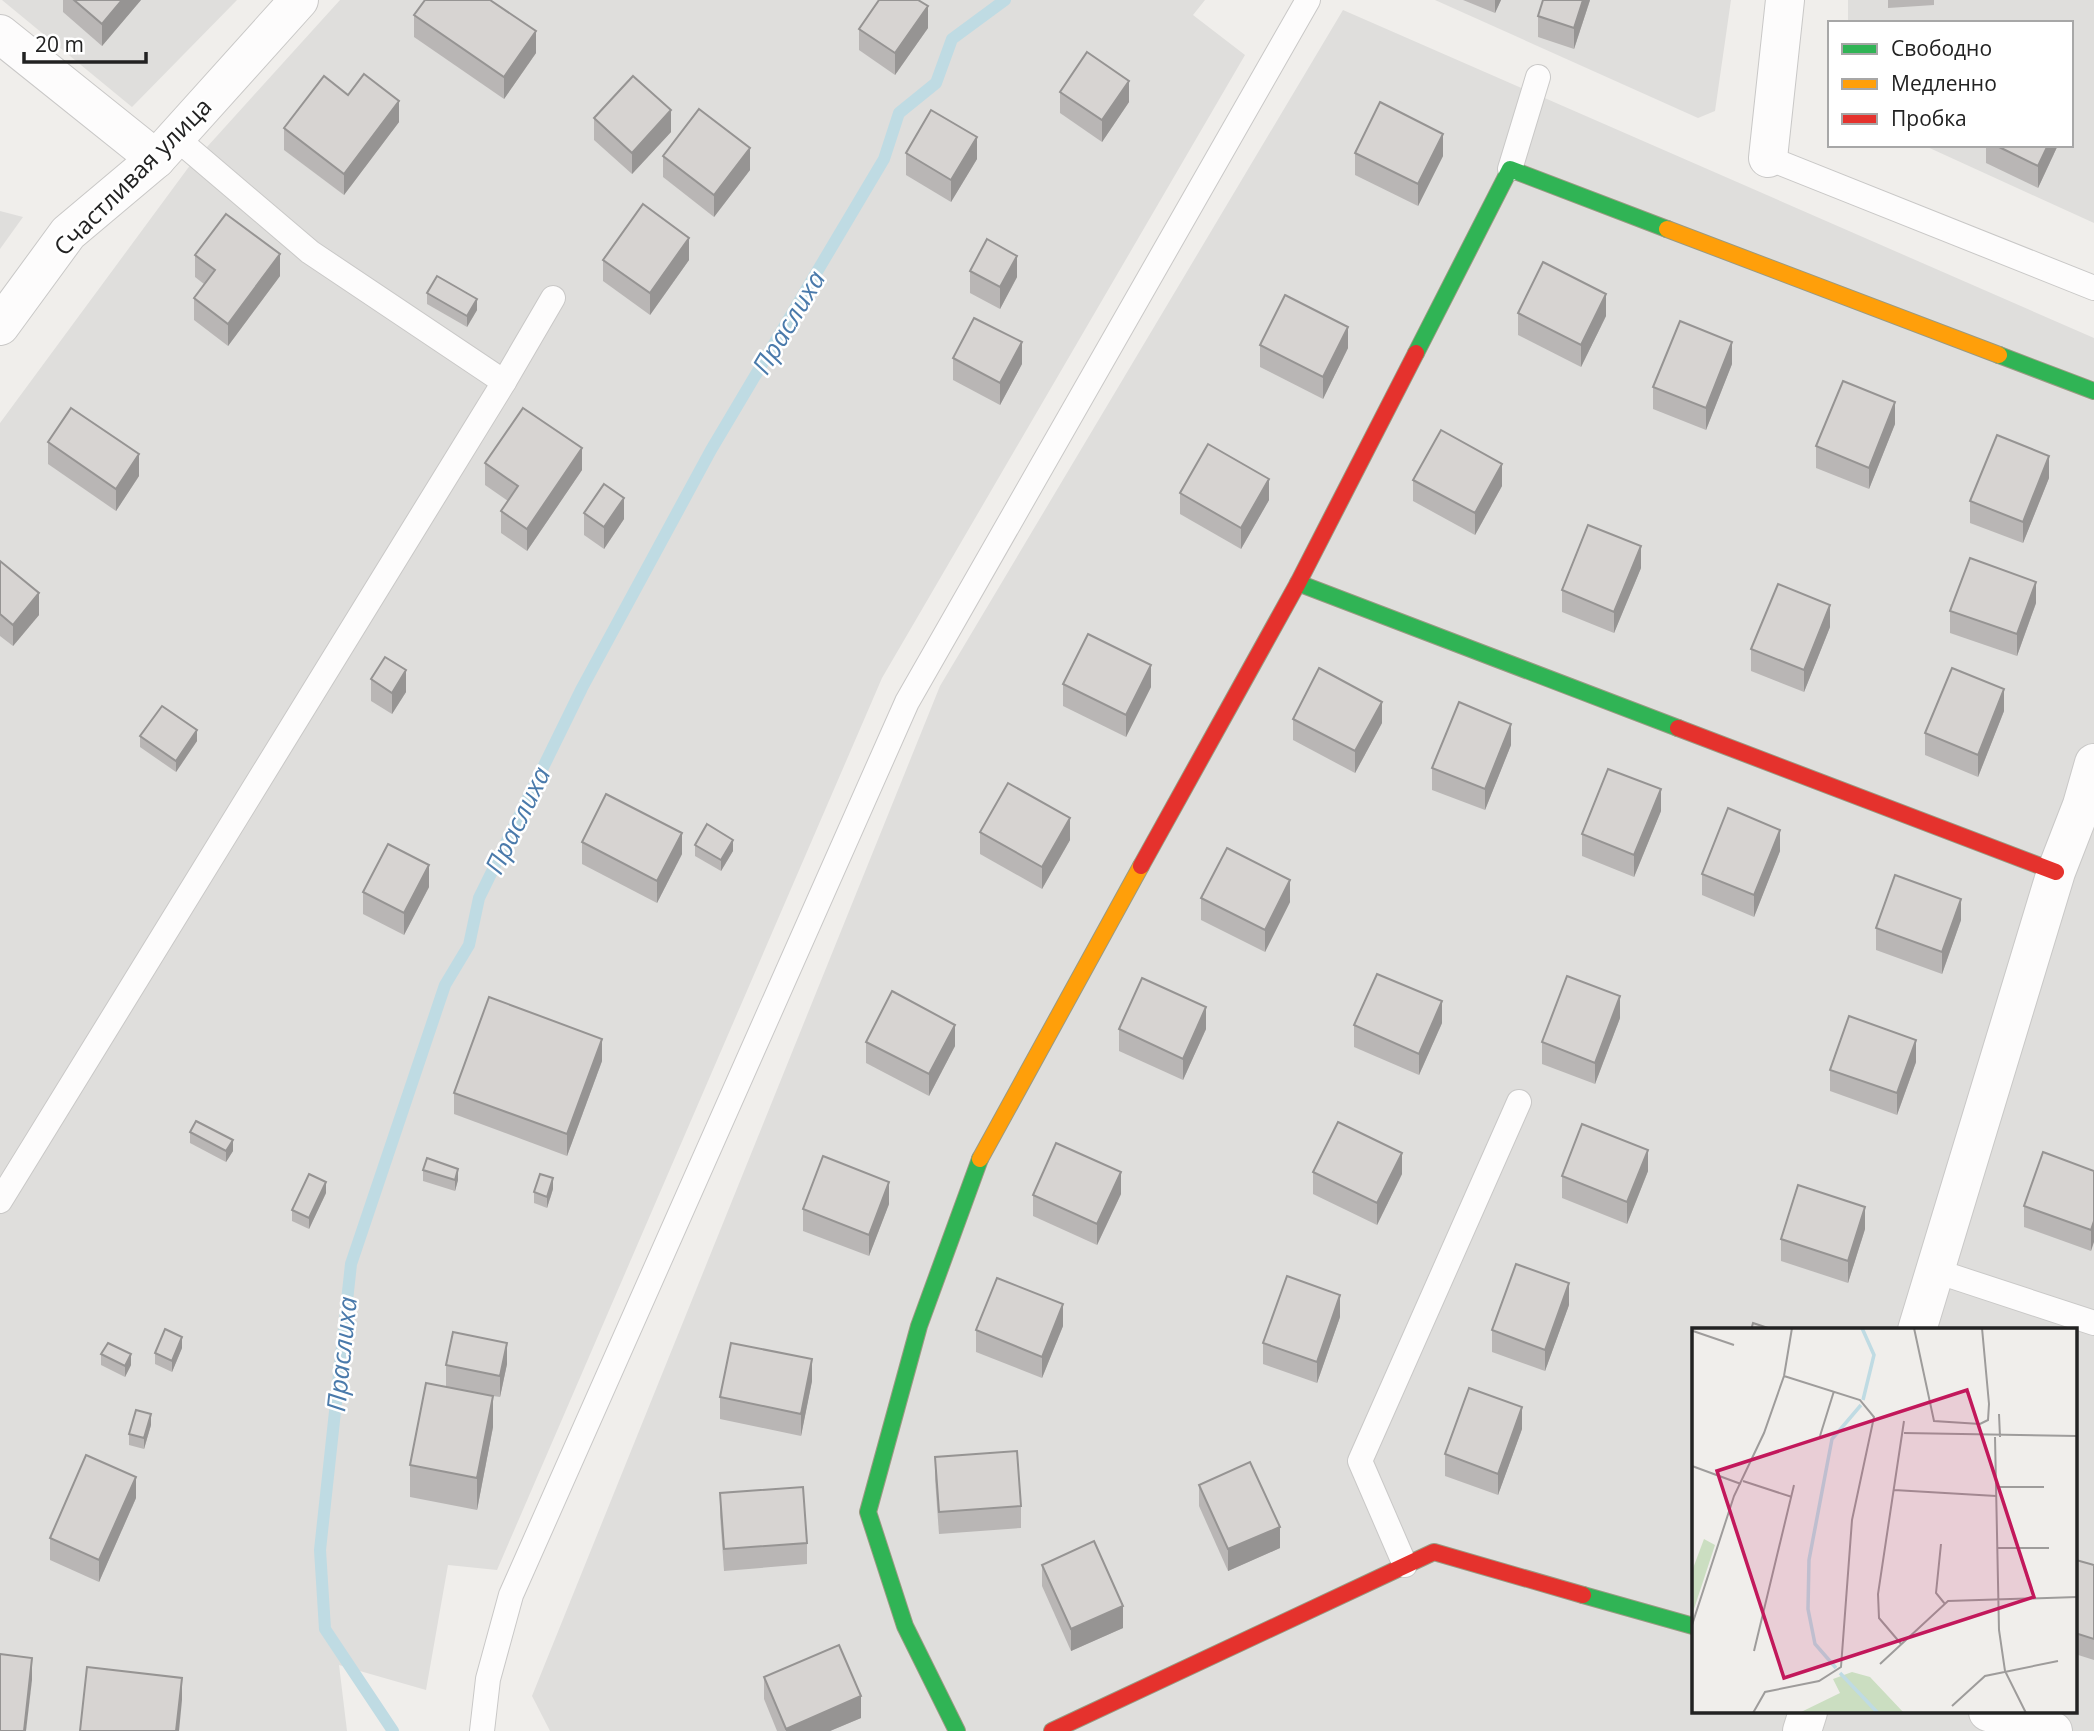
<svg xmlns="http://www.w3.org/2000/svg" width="2094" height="1731" font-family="'Open Sans',sans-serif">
<rect width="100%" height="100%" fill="#f0eeeb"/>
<g fill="#dfdedc" fill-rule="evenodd">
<polygon points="2,0 237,0 132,107"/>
<polygon points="340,0 1205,0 1193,15 1245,55 882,678 497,1570 448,1565 426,1690 339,1665 347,1731 0,1731 0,423 188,168"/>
<polygon points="1435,0 1731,0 1715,111 1698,118"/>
<polygon points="1848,0 2094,0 2094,223 1923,145 2071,145 2071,23 1848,23"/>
<path d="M 1343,10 L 2094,338 L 2094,1731 L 550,1731 L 532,1696 L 940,686 ZM 1693,1330 L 2075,1330 L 2075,1712 L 1693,1712 Z"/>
<polygon points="0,211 23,217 0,249"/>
</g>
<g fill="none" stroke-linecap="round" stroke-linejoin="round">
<polyline stroke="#bfdbe3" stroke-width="12" points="393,1731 325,1629 320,1550 351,1264 445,985 469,945 479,898 582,688 711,450 884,159 899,113 936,83 952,39 1005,0"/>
<defs>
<g id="lane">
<polyline points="175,137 310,252 504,382"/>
<polyline points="1768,158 2094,288"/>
<polyline points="1510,169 1538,77"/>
<polyline points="0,1201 504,382 553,298"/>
<polyline points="1933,1270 2094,1323"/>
<polyline points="1405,1565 1360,1461 1519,1102"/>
<polyline points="482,1731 488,1679 511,1595 907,702 1308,0"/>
</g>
<g id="street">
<polyline points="0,34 156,159"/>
<polyline points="1768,158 1785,0"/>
<polyline points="0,326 68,233 156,159 299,0"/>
<polyline points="1917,1330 2056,872 2082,805 2094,763"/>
<polyline points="1988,1712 2053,1731"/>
<polyline points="1802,1731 1808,1712"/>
</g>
<g id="fast">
<polyline points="1416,353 1510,169 1667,229"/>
<polyline points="1999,355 2094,391"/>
<polyline points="1298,583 1678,728"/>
<polyline points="1583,1595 1693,1626"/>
<polyline points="957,1731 905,1626 868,1512 919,1326 980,1159"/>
</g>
<g id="slow">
<polyline points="1667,229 1999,355"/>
<polyline points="980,1159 1141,866"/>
</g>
<g id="jam">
<polyline points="1678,728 2056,872"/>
<polyline points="1141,866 1298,583 1416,353"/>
<polyline points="1052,1731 1434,1552 1583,1595"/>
</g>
</defs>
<use href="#lane" stroke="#c9c8c7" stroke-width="26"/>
<use href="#street" stroke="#c9c8c7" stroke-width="40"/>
<use href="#fast" stroke="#999a82" stroke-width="18"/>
<use href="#slow" stroke="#999a82" stroke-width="18"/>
<use href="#jam" stroke="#999a82" stroke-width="18"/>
<use href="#lane" stroke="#fdfcfc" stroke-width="24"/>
<use href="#street" stroke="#fdfcfc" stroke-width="38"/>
<use href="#fast" stroke="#30b455" stroke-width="16"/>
<use href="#slow" stroke="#ff9f0a" stroke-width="16"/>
<use href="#jam" stroke="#e5322d" stroke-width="16"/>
</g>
<g fill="#b9b6b5">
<polygon points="63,0 141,0 102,46 63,12"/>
<polygon points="1463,0 1501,0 1495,13"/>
<polygon points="1590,0 1574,49 1538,37 1538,16"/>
<polygon points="1888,0 1934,0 1934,5 1888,8"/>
<polygon points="414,15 536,53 504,99 414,37"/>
<polygon points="928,28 895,75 859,50 859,29"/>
<polygon points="1060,92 1129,102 1102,142 1060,113"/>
<polygon points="348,95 399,122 344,195 284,150 284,128"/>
<polygon points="594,118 671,132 632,174 594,140"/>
<polygon points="1986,145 2058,145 2038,188 1986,163"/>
<polygon points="906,153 977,159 951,202 906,175"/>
<polygon points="1355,153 1443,156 1418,206 1355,175"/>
<polygon points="663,156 750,170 714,217 663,177"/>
<polygon points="195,255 280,276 228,346 194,320 194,298 204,284 195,277"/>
<polygon points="603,260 689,260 650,315 603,281"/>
<polygon points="970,271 1017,277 1000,309 970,293"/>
<polygon points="427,293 477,310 467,327 427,304"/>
<polygon points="1518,313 1606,316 1581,367 1518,335"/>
<polygon points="1260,345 1348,348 1323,399 1260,367"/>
<polygon points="953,358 1022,364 1000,405 953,380"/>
<polygon points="1732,364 1706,430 1653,409 1653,387"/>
<polygon points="1895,424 1869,489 1816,468 1816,446"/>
<polygon points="48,442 139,476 116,511 48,464"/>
<polygon points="485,463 582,470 527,551 501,533 501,511 508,501 485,485"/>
<polygon points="2049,478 2023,543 1970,523 1970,501"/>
<polygon points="1413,480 1502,486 1475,535 1413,501"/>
<polygon points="1180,493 1269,500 1241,549 1180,514"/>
<polygon points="584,513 624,519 604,549 584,535"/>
<polygon points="0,561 39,615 13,646 0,636"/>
<polygon points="1641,568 1614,633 1562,612 1562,590"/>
<polygon points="2036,603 2017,656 1950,633 1950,611"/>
<polygon points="1830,627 1804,692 1751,671 1751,649"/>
<polygon points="371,679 406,692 392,714 371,701"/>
<polygon points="1063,684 1151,687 1126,737 1063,706"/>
<polygon points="2004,711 1978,777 1925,755 1925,733"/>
<polygon points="1293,719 1382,723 1355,773 1293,740"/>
<polygon points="140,736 197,741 176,772 140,747"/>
<polygon points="1511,745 1485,810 1432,790 1432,768"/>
<polygon points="1661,811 1634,877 1582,856 1582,834"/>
<polygon points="980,832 1070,840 1042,889 980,854"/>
<polygon points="582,842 682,854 657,903 582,864"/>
<polygon points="695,845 733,851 721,871 695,856"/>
<polygon points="1780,851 1754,917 1702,895 1702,874"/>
<polygon points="429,887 404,935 363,914 363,892"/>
<polygon points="1201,898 1290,902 1265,952 1201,920"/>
<polygon points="1961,920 1942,974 1876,950 1876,928"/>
<polygon points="1620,1018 1595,1084 1542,1064 1542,1042"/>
<polygon points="1442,1023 1419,1075 1354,1047 1354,1025"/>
<polygon points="1119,1029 1206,1029 1183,1080 1119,1051"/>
<polygon points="866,1042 955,1046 929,1096 866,1063"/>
<polygon points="602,1061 567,1156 454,1114 454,1093"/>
<polygon points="1916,1062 1897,1115 1830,1091 1830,1070"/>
<polygon points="190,1132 233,1151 226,1162 190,1143"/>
<polygon points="423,1170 458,1180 455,1191 423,1181"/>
<polygon points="1648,1171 1627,1224 1562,1198 1562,1176"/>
<polygon points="2094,1171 2091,1251 2024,1227 2024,1206"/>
<polygon points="1313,1172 1402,1174 1377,1225 1313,1194"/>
<polygon points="553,1189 547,1208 534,1203 534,1192"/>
<polygon points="326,1193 309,1229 292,1221 292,1210"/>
<polygon points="1121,1194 1097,1245 1033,1216 1033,1195"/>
<polygon points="889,1204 869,1256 803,1231 803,1209"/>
<polygon points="1865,1229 1848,1283 1781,1261 1781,1239"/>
<polygon points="1569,1305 1545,1371 1492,1352 1492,1330"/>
<polygon points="1340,1317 1317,1383 1263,1364 1263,1343"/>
<polygon points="1063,1326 1042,1378 976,1352 976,1330"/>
<polygon points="182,1348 172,1372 155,1364 155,1353"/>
<polygon points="101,1354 131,1365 125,1377 101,1365"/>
<polygon points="507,1364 500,1397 493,1396 493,1427 477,1510 410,1497 410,1465 446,1387 446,1365"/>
<polygon points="812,1381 801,1436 720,1419 720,1397"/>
<polygon points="151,1425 144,1449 129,1445 129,1434"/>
<polygon points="1522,1429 1498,1495 1445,1476 1445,1454"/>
<polygon points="935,1457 1021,1506 1021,1528 939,1534 935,1479"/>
<polygon points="1199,1485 1280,1548 1228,1571 1199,1506"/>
<polygon points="720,1493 807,1543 807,1564 724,1571 720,1515"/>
<polygon points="136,1498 99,1582 50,1560 50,1538"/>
<polygon points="1693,1520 1693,1546 1692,1546 1692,1524"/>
<polygon points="1042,1565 1123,1628 1071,1651 1042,1586"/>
<polygon points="2075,1565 2094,1565 2094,1660 2075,1654"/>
<polygon points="764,1677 861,1718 830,1731 777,1731 764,1699"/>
</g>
<g fill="#969493">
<polygon points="122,0 141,0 102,46 102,24"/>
<polygon points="1495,0 1501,0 1495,13"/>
<polygon points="1583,0 1590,0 1574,49 1574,28"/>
<polygon points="928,6 928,28 895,75 895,53"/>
<polygon points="536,31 536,53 504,99 504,77"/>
<polygon points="1129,81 1129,102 1102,142 1102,120"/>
<polygon points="399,101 399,122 344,195 344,174"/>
<polygon points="671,110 671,132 632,174 632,153"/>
<polygon points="1443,134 1443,156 1418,206 1418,184"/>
<polygon points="977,137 977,159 951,202 951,180"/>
<polygon points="2048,145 2058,145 2038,188 2038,166"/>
<polygon points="750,148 750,170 714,217 714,195"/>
<polygon points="689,238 689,260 650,315 650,293"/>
<polygon points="280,254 280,276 228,346 228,324"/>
<polygon points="1017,256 1017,277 1000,309 1000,287"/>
<polygon points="1606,294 1606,316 1581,367 1581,345"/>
<polygon points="477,299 477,310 467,327 467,316"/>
<polygon points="1348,327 1348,348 1323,399 1323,377"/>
<polygon points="1022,342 1022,364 1000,405 1000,383"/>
<polygon points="1732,342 1732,364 1706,430 1706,408"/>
<polygon points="1895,402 1895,424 1869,489 1869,468"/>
<polygon points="582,448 582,470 527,551 527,529"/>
<polygon points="139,454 139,476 116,511 116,489"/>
<polygon points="2049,456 2049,478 2023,543 2023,522"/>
<polygon points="1502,464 1502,486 1475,535 1475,513"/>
<polygon points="1269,479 1269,500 1241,549 1241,528"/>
<polygon points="624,498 624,519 604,549 604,527"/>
<polygon points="1641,546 1641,568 1614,633 1614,612"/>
<polygon points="2036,582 2036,603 2017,656 2017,634"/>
<polygon points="39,593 39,615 13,646 13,625"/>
<polygon points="1830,605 1830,627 1804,692 1804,670"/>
<polygon points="1151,665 1151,687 1126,737 1126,715"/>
<polygon points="406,670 406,692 392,714 392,693"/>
<polygon points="2004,689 2004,711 1978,777 1978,755"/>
<polygon points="1382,702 1382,723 1355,773 1355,751"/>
<polygon points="1511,724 1511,745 1485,810 1485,789"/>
<polygon points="197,730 197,741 176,772 176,761"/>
<polygon points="1661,789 1661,811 1634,877 1634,855"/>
<polygon points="1070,818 1070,840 1042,889 1042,867"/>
<polygon points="1780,830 1780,851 1754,917 1754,895"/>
<polygon points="682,833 682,854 657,903 657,881"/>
<polygon points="733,840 733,851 721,871 721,860"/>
<polygon points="429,865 429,887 404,935 404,913"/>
<polygon points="1290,880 1290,902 1265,952 1265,930"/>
<polygon points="1961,899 1961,920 1942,974 1942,952"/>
<polygon points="1620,996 1620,1018 1595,1084 1595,1063"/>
<polygon points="1442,1001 1442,1023 1419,1075 1419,1054"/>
<polygon points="1206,1007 1206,1029 1183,1080 1183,1059"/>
<polygon points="955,1025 955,1046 929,1096 929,1074"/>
<polygon points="602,1039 602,1061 567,1156 567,1134"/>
<polygon points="1916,1040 1916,1062 1897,1115 1897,1093"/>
<polygon points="233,1140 233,1151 226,1162 226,1151"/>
<polygon points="1648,1150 1648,1171 1627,1224 1627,1202"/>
<polygon points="1402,1153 1402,1174 1377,1225 1377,1203"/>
<polygon points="458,1169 458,1180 455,1191 455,1180"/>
<polygon points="1121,1172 1121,1194 1097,1245 1097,1224"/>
<polygon points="553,1178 553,1189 547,1208 547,1197"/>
<polygon points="326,1182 326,1193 309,1229 309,1218"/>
<polygon points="889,1182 889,1204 869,1256 869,1235"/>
<polygon points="1865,1207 1865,1229 1848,1283 1848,1261"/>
<polygon points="2094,1221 2094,1242 2091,1251 2091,1230"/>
<polygon points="1569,1283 1569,1305 1545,1371 1545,1350"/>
<polygon points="1340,1295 1340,1317 1317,1383 1317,1362"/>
<polygon points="1063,1304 1063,1326 1042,1378 1042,1357"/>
<polygon points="182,1337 182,1348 172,1372 172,1361"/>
<polygon points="507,1343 507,1364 500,1397 500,1376"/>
<polygon points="131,1354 131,1365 125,1377 125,1366"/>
<polygon points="812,1359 812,1381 801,1436 801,1414"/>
<polygon points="493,1396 493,1427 477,1510 477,1478"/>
<polygon points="1522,1407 1522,1429 1498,1495 1498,1474"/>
<polygon points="151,1414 151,1425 144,1449 144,1438"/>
<polygon points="136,1477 136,1498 99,1582 99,1560"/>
<polygon points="1280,1527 1280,1548 1228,1571 1228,1549"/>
<polygon points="1123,1606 1123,1628 1071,1651 1071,1629"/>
<polygon points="32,1658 32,1680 26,1731 24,1731"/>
<polygon points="182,1678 182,1700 179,1731 176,1731"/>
<polygon points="861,1696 861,1718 830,1731 786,1731 786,1729"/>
</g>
<g fill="#d7d4d2" stroke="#969493" stroke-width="2">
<polygon points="74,0 122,0 102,24"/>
<polygon points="425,0 490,0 536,31 504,77 414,15"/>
<polygon points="879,0 918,0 928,6 895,53 859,29"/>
<polygon points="1543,0 1583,0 1574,28 1538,16"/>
<polygon points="1087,52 1129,81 1102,120 1060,92"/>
<polygon points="364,74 399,101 344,174 284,128 324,76 348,95"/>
<polygon points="633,76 671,110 632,153 594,118"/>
<polygon points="1380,102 1443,134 1418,184 1355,153"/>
<polygon points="699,109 750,148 714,195 663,156"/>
<polygon points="931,110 977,137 951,180 906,153"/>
<polygon points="1995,145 2048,145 2038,166"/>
<polygon points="643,204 689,238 650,293 603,260"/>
<polygon points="226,214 280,254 228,324 194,298 215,270 195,255"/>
<polygon points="987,239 1017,256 1000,287 970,271"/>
<polygon points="1543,262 1606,294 1581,345 1518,313"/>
<polygon points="437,276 477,299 467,316 427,293"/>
<polygon points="1285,295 1348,327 1323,377 1260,345"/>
<polygon points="974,318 1022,342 1000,383 953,358"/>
<polygon points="1680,321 1732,342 1706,408 1653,387"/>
<polygon points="1843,381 1895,402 1869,468 1816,446"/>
<polygon points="71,408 139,454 116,489 48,442"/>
<polygon points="523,408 582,448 527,529 501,511 518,486 485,463"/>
<polygon points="1441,430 1502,464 1475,513 1413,480"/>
<polygon points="1997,435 2049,456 2023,522 1970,501"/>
<polygon points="1208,444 1269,479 1241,528 1180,493"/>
<polygon points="604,484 624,498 604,527 584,513"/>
<polygon points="1588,525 1641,546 1614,612 1562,590"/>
<polygon points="1970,558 2036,582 2017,634 1950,611"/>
<polygon points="0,561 39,593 13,625 0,614"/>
<polygon points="1778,584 1830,605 1804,670 1751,649"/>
<polygon points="1088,634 1151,665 1126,715 1063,684"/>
<polygon points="385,657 406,670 392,693 371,679"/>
<polygon points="1319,668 1382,702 1355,751 1293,719"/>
<polygon points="1952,668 2004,689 1978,755 1925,733"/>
<polygon points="1459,702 1511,724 1485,789 1432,768"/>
<polygon points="162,706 197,730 176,761 140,736"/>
<polygon points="1608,769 1661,789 1634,855 1582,834"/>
<polygon points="1008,783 1070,818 1042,867 980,832"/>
<polygon points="606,794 682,833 657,881 582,842"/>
<polygon points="1728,808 1780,830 1754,895 1702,874"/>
<polygon points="707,824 733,840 721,860 695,845"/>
<polygon points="388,844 429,865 404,913 363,892"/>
<polygon points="1227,848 1290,880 1265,930 1201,898"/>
<polygon points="1895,875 1961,899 1942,952 1876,928"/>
<polygon points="1377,974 1442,1001 1419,1054 1354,1025"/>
<polygon points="1567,976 1620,996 1595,1063 1542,1042"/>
<polygon points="1142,978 1206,1007 1183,1059 1119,1029"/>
<polygon points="892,991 955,1025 929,1074 866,1042"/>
<polygon points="489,997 602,1039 567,1134 454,1093"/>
<polygon points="1849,1016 1916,1040 1897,1093 1830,1070"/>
<polygon points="196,1121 233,1140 226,1151 190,1132"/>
<polygon points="1338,1122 1402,1153 1377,1203 1313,1172"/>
<polygon points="1582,1124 1648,1150 1627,1202 1562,1176"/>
<polygon points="1056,1143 1121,1172 1097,1224 1033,1195"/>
<polygon points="2043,1152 2094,1171 2094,1221 2091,1230 2024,1206"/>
<polygon points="823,1156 889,1182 869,1235 803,1209"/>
<polygon points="427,1158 458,1169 455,1180 423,1170"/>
<polygon points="309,1174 326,1182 309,1218 292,1210"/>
<polygon points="540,1174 553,1178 547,1197 534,1192"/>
<polygon points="1798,1185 1865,1207 1848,1261 1781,1239"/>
<polygon points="1516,1264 1569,1283 1545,1350 1492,1330"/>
<polygon points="1287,1276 1340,1295 1317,1362 1263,1343"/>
<polygon points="997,1278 1063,1304 1042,1357 976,1330"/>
<polygon points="1753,1323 1774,1330 1751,1330"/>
<polygon points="165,1329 182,1337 172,1361 155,1353"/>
<polygon points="453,1332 507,1343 500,1376 446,1365"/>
<polygon points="108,1343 131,1354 125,1366 101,1354"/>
<polygon points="731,1343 812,1359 801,1414 720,1397"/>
<polygon points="426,1383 493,1396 477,1478 410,1465"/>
<polygon points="1469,1388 1522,1407 1498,1474 1445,1454"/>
<polygon points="136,1410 151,1414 144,1438 129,1434"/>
<polygon points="1017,1451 1021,1506 939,1512 935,1457"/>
<polygon points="86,1455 136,1477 99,1560 50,1538"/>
<polygon points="1250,1462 1280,1527 1228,1549 1199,1485"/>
<polygon points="803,1487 807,1543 724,1549 720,1493"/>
<polygon points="1094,1541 1123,1606 1071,1629 1042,1565"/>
<polygon points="2076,1560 2094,1565 2094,1639 2075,1633 2075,1565"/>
<polygon points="839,1645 861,1696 786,1729 764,1677"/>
<polygon points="0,1654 32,1658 24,1731 0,1731"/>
<polygon points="87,1667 182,1678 176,1731 80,1731"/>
</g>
<g text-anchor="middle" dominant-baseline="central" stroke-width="5" stroke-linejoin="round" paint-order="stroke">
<g font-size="24" fill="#222" stroke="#fff">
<text transform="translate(132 176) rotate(-45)">Счастливая улица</text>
</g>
<g font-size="26" font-style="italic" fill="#4a7aab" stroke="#fff">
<text transform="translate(788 322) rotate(-59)">Праслиха</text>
<text transform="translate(517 820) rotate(-64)">Праслиха</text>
<text transform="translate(341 1354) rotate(-84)">Праслиха</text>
</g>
</g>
<g transform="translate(1692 1328)">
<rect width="385" height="385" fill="#f0eeeb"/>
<path d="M 12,211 L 23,217 L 0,287 L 0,243 ZM 160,344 L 178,349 L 212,385 L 107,385 L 148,365 L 141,351 Z" fill="#cbdec1"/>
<path fill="none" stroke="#bfdbe3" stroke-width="3.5" d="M 170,0 L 182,27 L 171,72M 144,340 L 123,316 L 116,281 L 117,232 L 140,111 L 169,77M 148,345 L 186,385"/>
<path fill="none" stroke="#9e9c9b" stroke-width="2" d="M 222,0 L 242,93 L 288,96 L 296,92 L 297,76 L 290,0M 1,3 L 42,17M 307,86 L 308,109M 212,105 L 385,108M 128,108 L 142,63M 303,109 L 307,302 L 313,343 L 334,385M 0,138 L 49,156M 51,153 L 100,169M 305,159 L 352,159M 202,162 L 304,168M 249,216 L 244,265 L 253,276M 305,220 L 357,220M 0,297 L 42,168 L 72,105 L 92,48 L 100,0M 210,317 L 187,290 L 186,266 L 212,93M 62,323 L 102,157M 188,336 L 256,273 L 385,269M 260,378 L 293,348 L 366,333M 61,385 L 73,364 L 127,353 L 149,339 L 160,192 L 182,89 L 168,72 L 92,48"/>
<path fill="#c2185b" fill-opacity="0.15" stroke="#c2185b" stroke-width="3.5" d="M 275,62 L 342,269 L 92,350 L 25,143 Z"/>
<rect width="385" height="385" fill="none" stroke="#222" stroke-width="3.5"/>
</g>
<rect x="1828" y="21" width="245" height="126" fill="#ffffff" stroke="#a7a7a7" stroke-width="2"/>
<rect x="1842" y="44" width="35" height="10" fill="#30b455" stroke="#a7a7a7" stroke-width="2"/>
<text x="1891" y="56" font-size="21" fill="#222222">Свободно</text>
<rect x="1842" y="79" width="35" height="10" fill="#ff9f0a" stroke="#a7a7a7" stroke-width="2"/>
<text x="1891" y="91" font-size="21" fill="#222222">Медленно</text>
<rect x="1842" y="114" width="35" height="10" fill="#e5322d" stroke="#a7a7a7" stroke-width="2"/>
<text x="1891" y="126" font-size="21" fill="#222222">Пробка</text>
<path d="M24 52v10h122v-10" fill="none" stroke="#222222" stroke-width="3.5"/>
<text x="35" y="52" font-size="21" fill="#222222" stroke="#ffffff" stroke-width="5" paint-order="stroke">20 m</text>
</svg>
